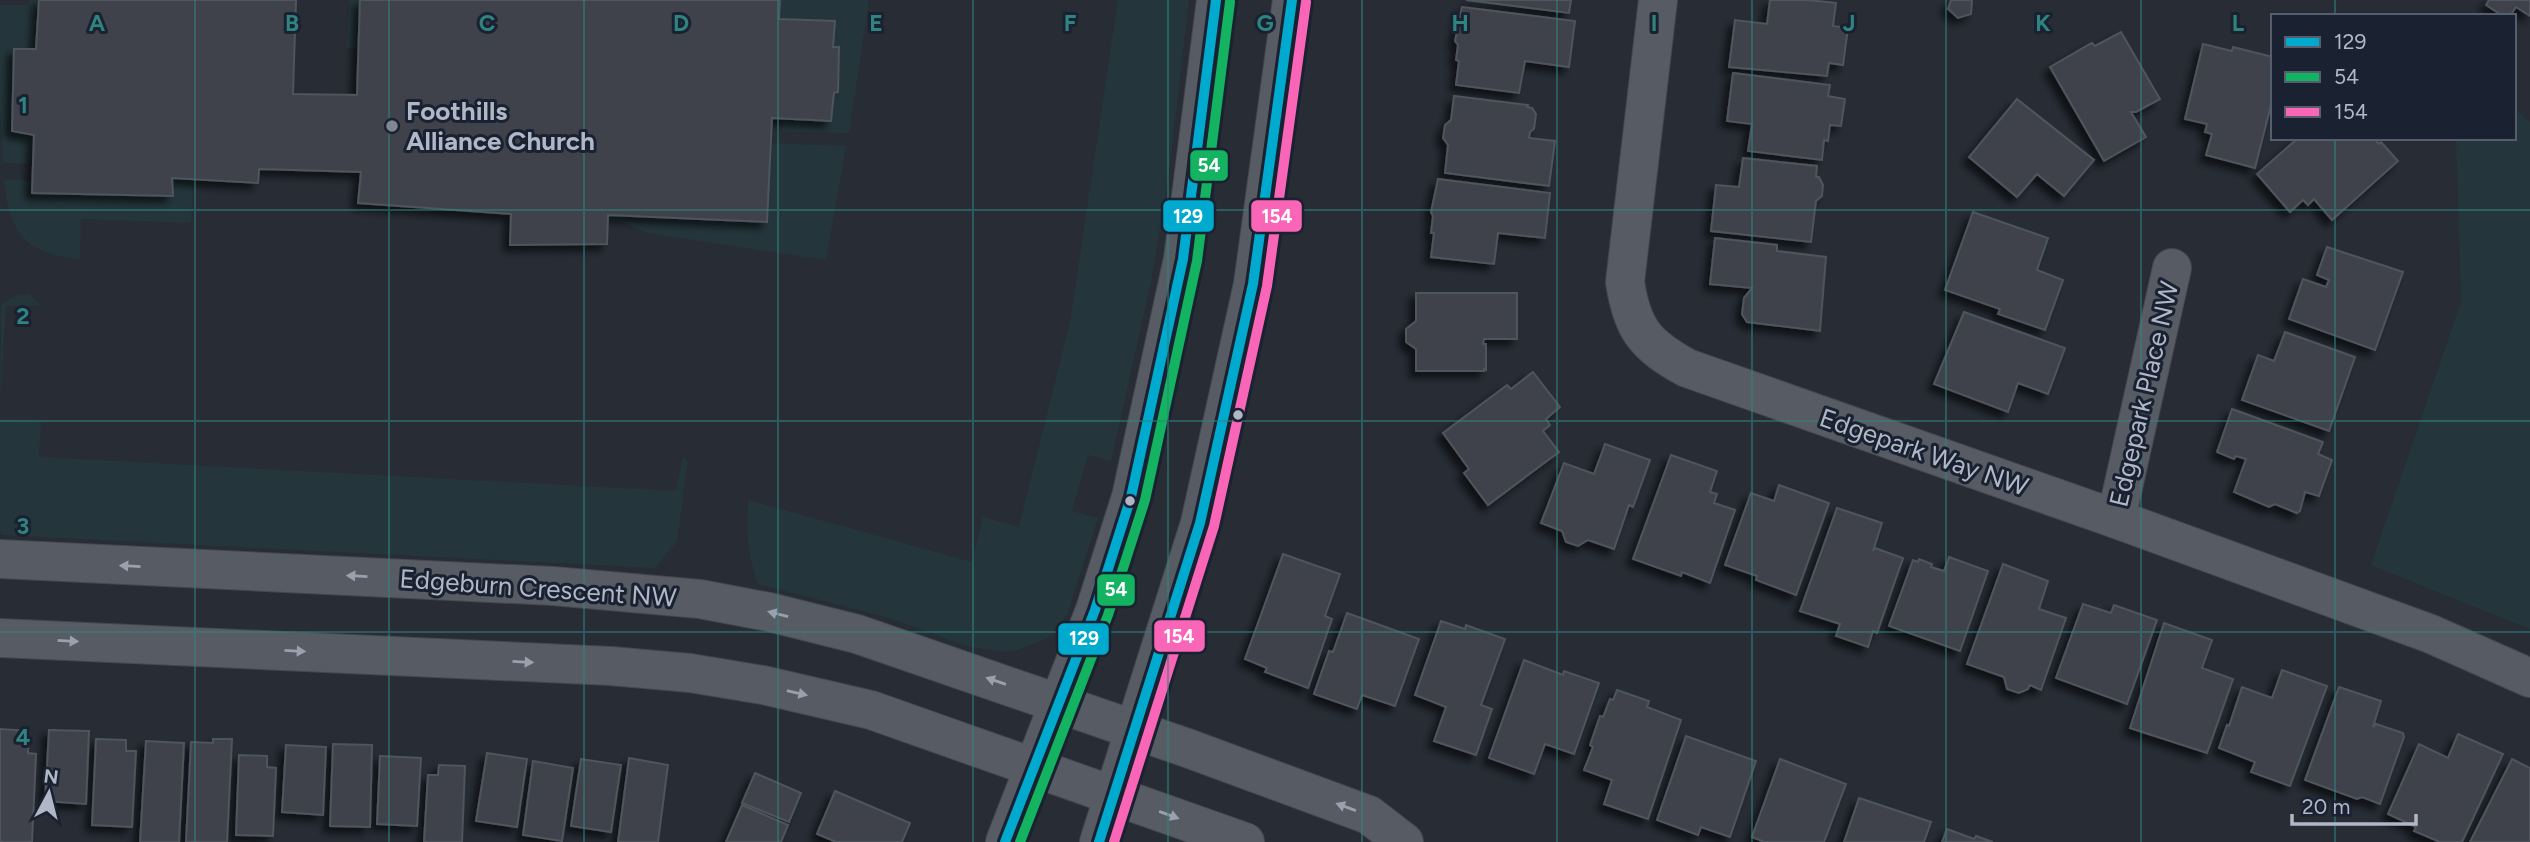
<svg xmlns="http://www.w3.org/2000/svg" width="2530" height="842" font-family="Figtree,sans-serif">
<defs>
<filter id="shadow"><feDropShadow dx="-6" dy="6" stdDeviation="3.5" flood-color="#0009"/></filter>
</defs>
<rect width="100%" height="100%" fill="#272c35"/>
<g fill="#24363b">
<polygon points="29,0 39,0 36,49 15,49 34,135 33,164 3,163 0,110 0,5 28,5"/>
<polygon points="350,0 360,0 359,48 346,48"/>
<polygon points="780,0 869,0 849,133 782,132 782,119 831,121 834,93 838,92 839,48 833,47 779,19"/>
<path d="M 1118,0 L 1189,0 L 1169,173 L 1151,282 L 1111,461 L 1088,455 L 1072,511 L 1098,518 L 1067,615 L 1047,638 L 1021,649 L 1006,652 L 970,647 L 886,617 L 758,584 C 747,552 746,534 748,500 L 972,562 L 983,517 L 1019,527 L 1070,322 Z"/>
<polygon points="2514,109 2530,122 2530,629 2371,565 2461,302 2456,138 2514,138"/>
<polygon points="771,143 846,146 826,260 647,233 622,222 608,221 608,215 767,221"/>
<path d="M 172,178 L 193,179 L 191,223 L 81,219 L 80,259 C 67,257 53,256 41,250 C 13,238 6,206 4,179 L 32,181 L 32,193 L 173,196 Z"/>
<polygon points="29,294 41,306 6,306 0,404 1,305 15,296"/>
<polygon points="0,419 41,421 39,457 676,491 683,456 688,462 687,467 677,541 655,568 2,535 0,530"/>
</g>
<g fill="#3f434b" stroke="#4f545d" stroke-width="2" filter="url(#shadow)">
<polygon points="39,0 296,0 293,94 357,95 360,0 780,0 779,19 835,21 833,47 839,47 838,92 834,93 831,121 772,118 767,222 608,215 607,244 510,245 511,214 358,203 361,172 259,169 258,183 172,178 173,196 32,193 34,135 12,131 14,49 36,49"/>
<polygon points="1466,0 1571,0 1569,13"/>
<polygon points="1770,0 1808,0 1836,3 1833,26 1848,28 1843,65 1829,63 1827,76 1729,67 1735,20 1767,24"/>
<polygon points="1951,0 1972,0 1971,14 1958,18 1948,9"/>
<polygon points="2489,0 2530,0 2530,16 2516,7 2510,16 2503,16 2486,5"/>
<polygon points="1462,7 1575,21 1569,67 1525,61 1519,93 1456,85 1459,61 1456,60 1458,45 1455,41"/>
<polygon points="2121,32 2160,99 2136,112 2131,112 2146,137 2104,161 2050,67 2090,44 2092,43 2095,46"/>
<polygon points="2203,44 2232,51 2233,47 2273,57 2273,97 2255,168 2206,155 2212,134 2205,132 2207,124 2185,119"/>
<polygon points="1733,73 1830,85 1828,96 1845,99 1841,126 1830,125 1828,141 1824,140 1822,160 1748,151 1752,124 1727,121"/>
<polygon points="1454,96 1528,105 1527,107 1532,108 1536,114 1534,129 1530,132 1529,138 1555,141 1549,186 1445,173 1448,145 1443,138 1445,125 1451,120"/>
<polygon points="2017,99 2094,160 2064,196 2037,174 2017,197 1969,157"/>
<polygon points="2298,138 2374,138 2379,144 2381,142 2398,161 2332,220 2314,199 2308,205 2303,200 2290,212 2257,174"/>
<polygon points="1743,158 1817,166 1816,177 1819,177 1823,185 1822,196 1816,201 1811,242 1711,231 1716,185 1739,187"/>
<polygon points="1438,179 1550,193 1545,238 1498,233 1494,264 1431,257 1434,233 1431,233 1433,216 1431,212"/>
<polygon points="1973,212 2048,238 2037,270 2063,280 2045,330 1998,314 2000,309 1945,290"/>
<polygon points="1715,238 1777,245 1777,251 1826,257 1820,331 1747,322 1742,314 1744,298 1752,288 1710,284"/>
<polygon points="2327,247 2403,272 2375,350 2289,319 2303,279 2326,287 2329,280 2317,275"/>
<polygon points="1416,293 1517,293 1517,339 1484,339 1483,344 1486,344 1486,370 1484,369 1484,371 1416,371 1416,349 1406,342 1406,329 1416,321"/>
<polygon points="1964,312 2065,348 2048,394 2018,383 2008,412 1934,384"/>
<polygon points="2285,332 2355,357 2329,431 2242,400 2258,355 2274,361"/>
<polygon points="1533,372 1560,407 1546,419 1550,425 1543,431 1559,452 1488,505 1464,473 1469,469 1443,433 1507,385 1511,389"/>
<polygon points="2232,409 2323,442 2318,454 2332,460 2319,496 2305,492 2300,511 2297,513 2275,504 2269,507 2234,492 2246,459 2236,456 2234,459 2217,452"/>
<polygon points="1605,444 1650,460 1633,507 1629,505 1614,549 1588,540 1578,546 1566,542 1562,531 1541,523 1564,463 1594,474"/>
<polygon points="1671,455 1717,471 1710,492 1717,494 1714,503 1735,510 1710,583 1682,572 1681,576 1633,559"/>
<polygon points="1779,485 1829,503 1796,595 1756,580 1757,576 1725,565 1751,493 1774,501"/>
<polygon points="1837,508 1882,523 1873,551 1875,548 1903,558 1877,633 1873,631 1868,647 1836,636 1840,624 1800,611"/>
<polygon points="1283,554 1340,574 1325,616 1332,619 1308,688 1265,672 1267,668 1245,659"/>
<polygon points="1949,557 1988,571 1960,651 1889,626 1913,560 1918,562 1919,559 1932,564 1931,567 1944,571"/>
<polygon points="2003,564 2048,581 2039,609 2066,618 2041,690 2030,685 2028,689 2019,693 2007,689 2004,677 1967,664"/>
<polygon points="2083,604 2111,613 2114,605 2157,620 2127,704 2056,678"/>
<polygon points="1347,613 1419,639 1395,706 1362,695 1357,709 1314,694 1329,651 1333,652"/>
<polygon points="1441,621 1465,629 1466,625 1505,639 1481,705 1492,709 1476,755 1434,741 1446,707 1415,695"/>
<polygon points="2164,623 2212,640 2202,668 2233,679 2207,753 2130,728"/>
<polygon points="1524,660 1563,675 1564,671 1599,683 1574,754 1545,744 1534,774 1489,758"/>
<polygon points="2282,670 2327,686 2290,786 2251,772 2255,762 2219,748 2227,725 2229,726 2242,687 2272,698"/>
<polygon points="2339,687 2381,701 2373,727 2376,724 2403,733 2404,737 2380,804 2362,797 2357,799 2305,780"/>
<polygon points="1617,690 1649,701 1647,707 1681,720 1648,819 1604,804 1612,780 1584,770 1593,747 1590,745 1600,716 1603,717 1610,699 1613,700"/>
<polygon points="0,729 29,731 28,753 36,754 32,842 0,842"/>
<polygon points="49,730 89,731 86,804 45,801"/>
<polygon points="2458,734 2503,754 2462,842 2440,842 2414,831 2416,827 2388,814 2419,744 2448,758"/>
<polygon points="1686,736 1756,761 1730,837 1701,827 1698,835 1657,820"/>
<polygon points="96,739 126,740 126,751 136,751 132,827 92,825"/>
<polygon points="213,739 232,739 227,842 186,842 191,742 213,743"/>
<polygon points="146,741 184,743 179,842 140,842"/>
<polygon points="333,744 372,745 370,827 330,826"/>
<polygon points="286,745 326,747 323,815 282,812"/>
<polygon points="487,753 527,759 517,827 476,821"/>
<polygon points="239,755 267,756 267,767 276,768 273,836 236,835"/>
<polygon points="380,756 421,758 417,826 377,824"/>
<polygon points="629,758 668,765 658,842 618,842"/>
<polygon points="581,759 621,765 611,832 571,826"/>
<polygon points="1780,759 1846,784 1824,842 1764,842 1752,837"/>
<polygon points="2512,759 2530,768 2530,842 2470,842"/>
<polygon points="533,761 573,768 562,841 523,835"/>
<polygon points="439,765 465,766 462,842 424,842 428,775 438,775"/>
<polygon points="755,773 801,793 789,822 742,803"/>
<polygon points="835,791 910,823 902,842 836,842 817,834"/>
<polygon points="1859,798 1931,822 1924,842 1844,842"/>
<polygon points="742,805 788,825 781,842 726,842"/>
<polygon points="1947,829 1974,839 1976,836 1993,842 1942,842"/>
</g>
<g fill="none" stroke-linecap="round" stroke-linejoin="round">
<defs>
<g id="minor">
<path d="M 1658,0 L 1625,282 C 1632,329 1645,345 1687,368 L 2116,519 L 2431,634 L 2530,678"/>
<polyline points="2116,519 2172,268"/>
<polyline points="0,559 553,586 700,599 769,612 857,634 1190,749 1369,815 1404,842"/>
<polyline points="0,638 611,666 690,673 763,685 871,710 1245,842"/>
<polyline points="1005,842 1095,610 1131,497 1183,259 1216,0"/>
<polyline points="1099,842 1200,523 1253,284 1292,0"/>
</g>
</defs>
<use href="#minor" stroke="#43474e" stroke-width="40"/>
<use href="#minor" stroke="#575b63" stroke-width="38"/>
<defs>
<g id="bus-1">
<polyline points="1005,842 1095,610 1131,497 1183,259 1216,0"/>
<polyline points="1099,842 1200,523 1253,284 1292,0"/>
</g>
<polyline id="bus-2" points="1020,842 1108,615 1145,500 1197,261 1230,2"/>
<polyline id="bus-3" points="1114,842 1214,526 1267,286 1306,2"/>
</defs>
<use href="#bus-1" stroke="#1a2130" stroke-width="16"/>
<use href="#bus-2" stroke="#1a2130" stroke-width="16"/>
<use href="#bus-3" stroke="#1a2130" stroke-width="16"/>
<use href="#bus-1" stroke="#00a9ce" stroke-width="10"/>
<use href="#bus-2" stroke="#13b361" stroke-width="10"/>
<use href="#bus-3" stroke="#fa66b7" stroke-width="10"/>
</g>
<defs><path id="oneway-solid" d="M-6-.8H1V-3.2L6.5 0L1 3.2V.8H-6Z" transform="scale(1.75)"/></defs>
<g fill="#9aa0ae">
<use href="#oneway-solid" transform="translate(130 566) rotate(-177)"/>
<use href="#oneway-solid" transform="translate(357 576) rotate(-177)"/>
<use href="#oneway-solid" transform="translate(778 614) rotate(-166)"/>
<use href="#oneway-solid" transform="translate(68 641) rotate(3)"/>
<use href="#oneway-solid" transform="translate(295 651) rotate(3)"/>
<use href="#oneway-solid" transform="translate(523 662) rotate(3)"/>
<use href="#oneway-solid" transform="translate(996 681) rotate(-161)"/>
<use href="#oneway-solid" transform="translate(797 693) rotate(13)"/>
<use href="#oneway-solid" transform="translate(1346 807) rotate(-160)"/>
<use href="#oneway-solid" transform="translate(1169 815) rotate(20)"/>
</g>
<path fill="none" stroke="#2f8380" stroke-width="2" stroke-opacity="0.55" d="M 195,0 L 195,842M 389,0 L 389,842M 584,0 L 584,842M 778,0 L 778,842M 973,0 L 973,842M 1168,0 L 1168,842M 1362,0 L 1362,842M 1557,0 L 1557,842M 1752,0 L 1752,842M 1946,0 L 1946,842M 2141,0 L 2141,842M 2335,0 L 2335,16M 2335,138 L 2335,842M 0,210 L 2530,210M 0,421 L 2530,421M 0,632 L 2530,632"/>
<circle fill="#808694" stroke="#1a2130" stroke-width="2.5" cx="392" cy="126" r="7"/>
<g fill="#b0b7c7" stroke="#1a2130" stroke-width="2.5">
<circle cx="1238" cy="415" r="6"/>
<circle cx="1130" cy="501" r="6"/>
</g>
<g text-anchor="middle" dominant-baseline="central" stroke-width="6" stroke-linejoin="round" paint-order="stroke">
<g font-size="26" font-weight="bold" fill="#b0b7c7" stroke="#1a2130" text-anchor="start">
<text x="406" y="111">Foothills<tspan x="406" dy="30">Alliance Church</tspan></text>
</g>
<g font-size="26" fill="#b0b7c7" stroke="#1a2130">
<text transform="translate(2144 394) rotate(-77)">Edgepark Place NW</text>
<text transform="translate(1924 452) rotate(19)">Edgepark Way NW</text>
<text transform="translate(538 588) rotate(4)">Edgeburn Crescent NW</text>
</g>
</g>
<g font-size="23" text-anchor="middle" font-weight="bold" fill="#2f8380" stroke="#1a2130" stroke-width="6" stroke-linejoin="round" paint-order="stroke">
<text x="97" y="31">A</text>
<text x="292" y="31">B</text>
<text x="487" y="31">C</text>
<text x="681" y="31">D</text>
<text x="876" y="31">E</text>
<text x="1070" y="31">F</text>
<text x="1265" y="31">G</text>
<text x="1460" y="31">H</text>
<text x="1654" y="31">I</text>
<text x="1849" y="31">J</text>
<text x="2043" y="31">K</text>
<text x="2238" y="31">L</text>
<text x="23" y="113">1</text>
<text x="23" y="324">2</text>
<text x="23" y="534">3</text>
<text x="23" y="745">4</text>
</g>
<g stroke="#1a2130" stroke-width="2.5">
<rect x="1189" y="149" width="40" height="33" rx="7" fill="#13b361"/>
<rect x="1250" y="199" width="53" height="34" rx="7" fill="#fa66b7"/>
<rect x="1162" y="199" width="53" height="34" rx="7" fill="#00a9ce"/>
<rect x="1096" y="573" width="40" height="34" rx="7" fill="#13b361"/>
<rect x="1153" y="619" width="53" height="34" rx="7" fill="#fa66b7"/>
<rect x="1057" y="622" width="53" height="34" rx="7" fill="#00a9ce"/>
</g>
<g font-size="19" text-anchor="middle" font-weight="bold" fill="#fff">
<text x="1209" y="172">54</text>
<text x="1277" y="223">154</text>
<text x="1188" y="223">129</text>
<text x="1116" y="596">54</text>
<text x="1179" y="643">154</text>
<text x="1084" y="645">129</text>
</g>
<rect x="2271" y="14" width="245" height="126" fill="#1a2130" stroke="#565d6c" stroke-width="2"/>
<rect x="2285" y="37" width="35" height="10" fill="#00a9ce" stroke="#565d6c" stroke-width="2"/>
<text x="2334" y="49" font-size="21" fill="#b0b7c7">129</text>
<rect x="2285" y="72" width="35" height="10" fill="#13b361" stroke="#565d6c" stroke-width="2"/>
<text x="2334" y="84" font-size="21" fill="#b0b7c7">54</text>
<rect x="2285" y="107" width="35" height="10" fill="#fa66b7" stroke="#565d6c" stroke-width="2"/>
<text x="2334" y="119" font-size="21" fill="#b0b7c7">154</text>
<g transform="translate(49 793) rotate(7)" stroke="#1a2130" stroke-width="5" paint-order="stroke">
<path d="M0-5L12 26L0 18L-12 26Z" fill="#b0b7c7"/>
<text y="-10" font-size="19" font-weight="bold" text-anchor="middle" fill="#b0b7c7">N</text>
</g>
<path d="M2292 814v10h124v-10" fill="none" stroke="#b0b7c7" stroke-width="3.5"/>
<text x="2302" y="814" font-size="21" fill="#b0b7c7" stroke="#1a2130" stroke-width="5" paint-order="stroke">20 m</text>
</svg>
